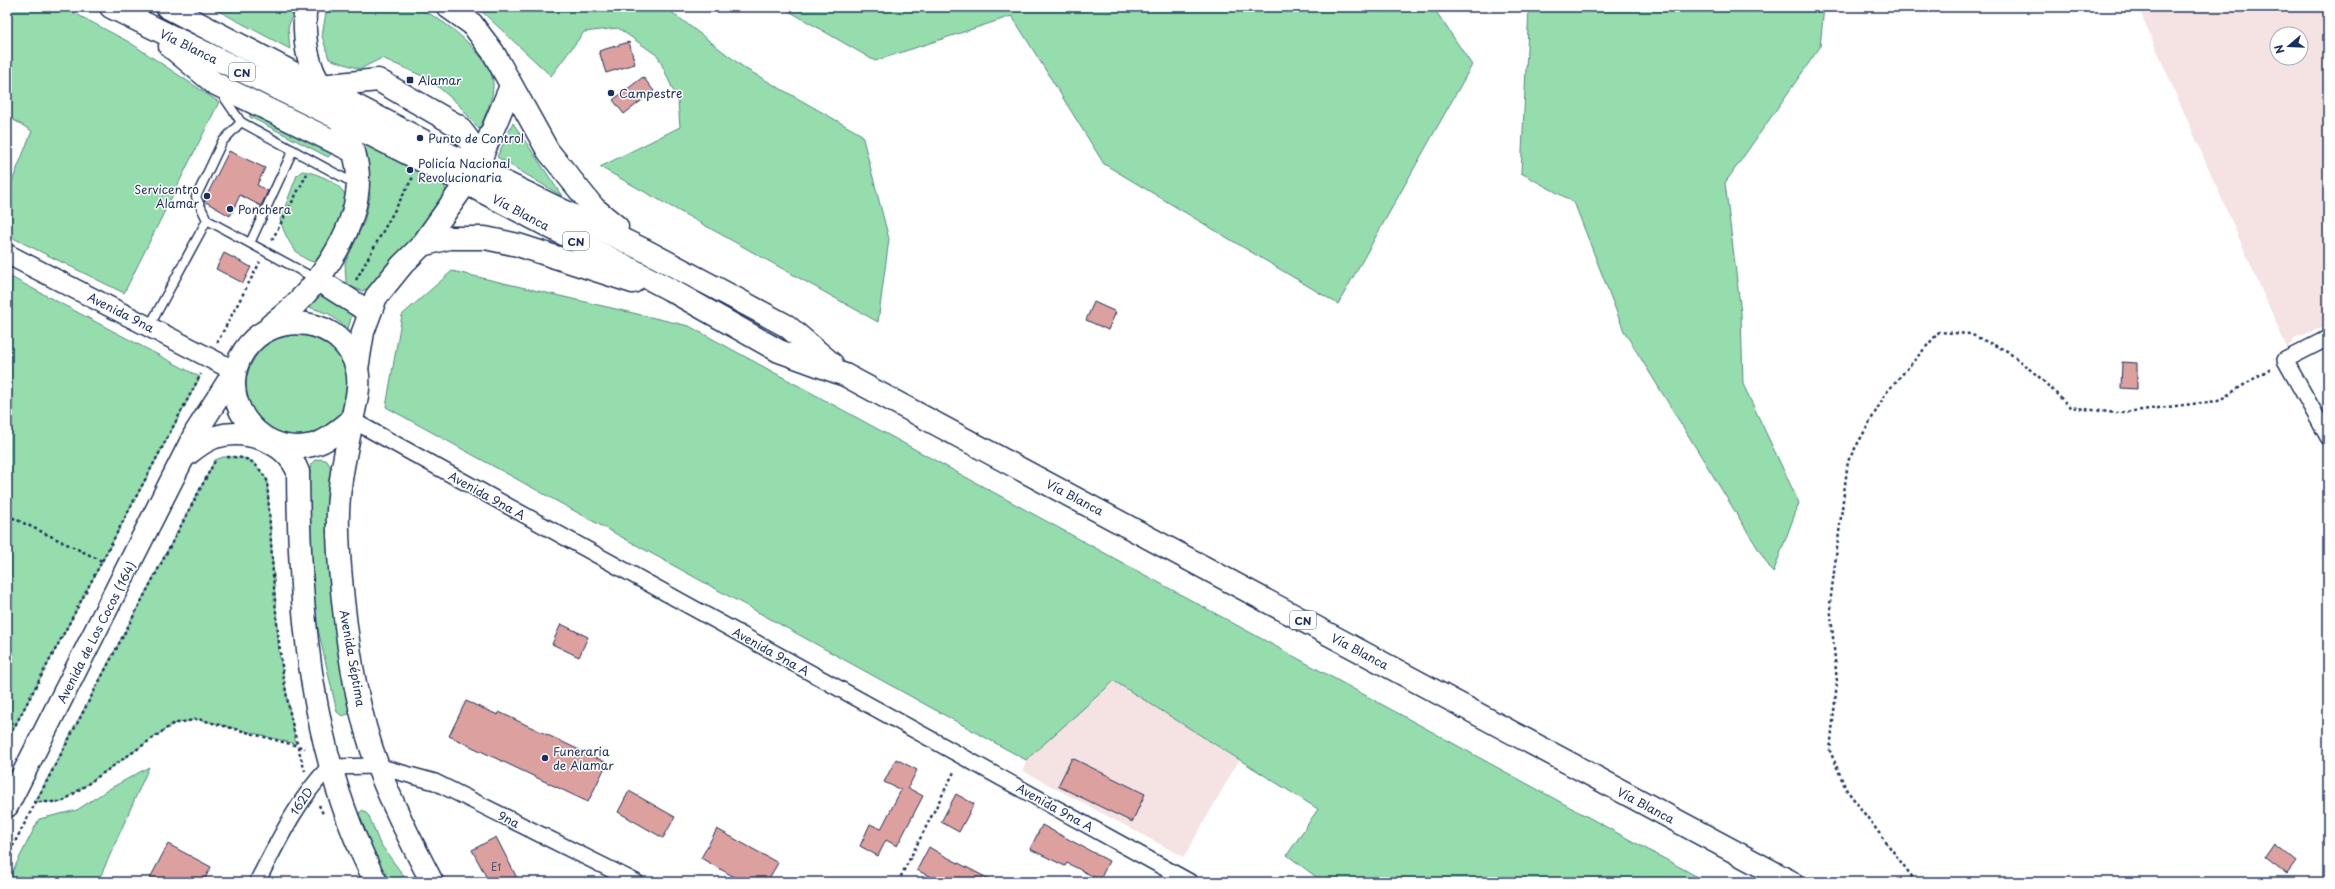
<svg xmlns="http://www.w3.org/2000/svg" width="2335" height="889" font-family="'Playpen Sans',sans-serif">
<rect width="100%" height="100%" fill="#fff"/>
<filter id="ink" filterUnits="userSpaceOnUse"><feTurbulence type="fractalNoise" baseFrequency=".025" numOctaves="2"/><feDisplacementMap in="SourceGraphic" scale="8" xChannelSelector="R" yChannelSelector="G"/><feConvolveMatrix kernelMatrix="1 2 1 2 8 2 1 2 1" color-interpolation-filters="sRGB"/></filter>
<g filter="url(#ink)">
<g fill="#f4e3e2" fill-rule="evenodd">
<path d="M 2138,7 L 2328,7 L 2328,326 L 2296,337 L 2287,348 ZM 2277,34 L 2301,34 L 2301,58 L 2277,58 Z"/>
<polygon points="1114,681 1239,760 1184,857 1023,771 1026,760"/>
</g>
<g fill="#95ddac" stroke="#588685">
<polygon points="7,7 63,7 129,42 219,102 124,293 7,235 7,194 32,131 7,116"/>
<polygon points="211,7 295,7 288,28 290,49"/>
<path d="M 327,7 C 354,7 383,4 410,7 C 435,10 481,49 491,73 C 498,91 486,113 479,129 L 458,104 L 429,79 L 382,58 L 360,69 L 329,59 L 322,36 Z"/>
<polygon points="477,7 665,7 746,69 862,135 889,239 878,322 600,167 680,127 678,101 658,56 618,28 584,32 551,76"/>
<polygon points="782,7 1433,7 1472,65 1338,304 1104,164 1012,16 875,61"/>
<polygon points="1529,7 1824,7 1820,47 1725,183 1741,313 1743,384 1799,503 1773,573 1624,331 1574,202 1521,173"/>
<polygon points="249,110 335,151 328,157 250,117"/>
<polygon points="513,123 562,196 497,157"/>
<polygon points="362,141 444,184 447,194 377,284 362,291 352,287 346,282 345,263 364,222 370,197 368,162"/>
<path d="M 302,171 C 315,172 345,184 346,199 C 347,216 325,251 314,262 C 295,258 286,238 280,220 L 297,175 Z"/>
<polygon points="452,271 689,326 1707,882 1323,882 1287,855 1318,809 1114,681 1026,760 386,407 402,315"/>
<polygon points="7,275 200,377 7,741"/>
<polygon points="322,292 352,315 348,329 329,314 309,307"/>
<circle cx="297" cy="386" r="51"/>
<path d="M 223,457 C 250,457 252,458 267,480 L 279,653 L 296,744 L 198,719 L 173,724 L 62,802 L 35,802 L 215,460 Z"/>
<path d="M 322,459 L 327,461 L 331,468 C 319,547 335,626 350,704 L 349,714 L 342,716 L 337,712 L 312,603 L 308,487 L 311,464 L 315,460 Z"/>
<polygon points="149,767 98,882 7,882 39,819 77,810 109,789"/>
<polygon points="363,810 369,816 379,842 408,882 388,882 359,820 359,813"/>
</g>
<g fill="#dca19e" stroke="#1b2f5e">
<polygon points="629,42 635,64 606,73 599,51"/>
<polygon points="643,77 654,91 624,114 613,100"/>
<polygon points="229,151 265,168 257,185 268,191 261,206 240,195 230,216 204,201"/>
<polygon points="224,253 251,267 243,283 216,269"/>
<polygon points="1094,302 1116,312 1108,330 1086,320"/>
<polygon points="2122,362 2137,363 2137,389 2121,388"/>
<polygon points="561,624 588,637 579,657 552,644"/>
<polygon points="466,701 498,715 499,712 607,763 588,802 449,736"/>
<polygon points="1072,758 1145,794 1132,822 1058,786"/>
<polygon points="896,759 917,770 908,788 923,796 897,846 886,840 878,856 860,846 870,824 881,829 901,790 884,782"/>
<polygon points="629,791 675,817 663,838 618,812"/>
<polygon points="956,794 974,804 959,832 941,822"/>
<polygon points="1042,825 1109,861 1100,880 1067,863 1065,866 1030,849"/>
<polygon points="717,829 778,863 767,882 743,882 701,858"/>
<polygon points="496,837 519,882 489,882 472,850"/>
<polygon points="168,844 211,867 203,882 148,882"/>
<polygon points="2274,844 2296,862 2287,874 2265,857"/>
<polygon points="929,847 939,853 995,882 940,882 917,870"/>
</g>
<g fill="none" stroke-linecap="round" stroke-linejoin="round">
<defs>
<g id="service">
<polyline points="221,93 241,122 357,185"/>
<polyline points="207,220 316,279"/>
<polyline points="250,243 293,150"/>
<polyline points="149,327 207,220 196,197 222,142 241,122"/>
</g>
<g id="minor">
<polyline points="2328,338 2285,360 2328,437"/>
<polyline points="352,420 1190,882"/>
<path d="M 257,882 C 279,840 296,802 329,767 L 377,766 L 435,782 L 636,882"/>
</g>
<polyline id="tertiary" points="7,254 235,371"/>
<g id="secondary">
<polyline points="317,279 369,312"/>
<path d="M 271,325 C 318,291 371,217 355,156 C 351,143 345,131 340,119"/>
<polyline points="357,369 363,332 376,297 402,265 422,245 466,183"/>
<path d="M 352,420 C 338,431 325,444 307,446 C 256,455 214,396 244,351 C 273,307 344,317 357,369 C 361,387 355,404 352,421 C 346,451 339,481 338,512 C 337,541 340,571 343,600 C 349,656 358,714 378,767 C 393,807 412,844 432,882"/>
<path d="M 184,457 C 194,449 203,441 215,437 C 246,428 286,441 298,472 C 299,613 310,756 376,882"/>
<polyline points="7,806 196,432 235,371"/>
</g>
<g id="trunk">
<polyline points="111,7 340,119 466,183 669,289 779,351 845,375 1791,882"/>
<polyline points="167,7 477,169 646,251 731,296 787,326 832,364"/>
<path d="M 307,7 L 305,11 C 304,38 306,67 324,90"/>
<polyline points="448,7 472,24 493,52 548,151 594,208 617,227"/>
<polyline points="170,46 214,83 353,151"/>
<polyline points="320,86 378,80 458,126 471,143 477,169"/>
<polyline points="475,172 511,86"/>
<polyline points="422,245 449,238 485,238 518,245 633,282"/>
</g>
</defs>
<use href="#service" stroke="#1b2f5e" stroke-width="11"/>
<use href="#minor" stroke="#1b2f5e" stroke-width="18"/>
<use href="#tertiary" stroke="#1b2f5e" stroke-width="22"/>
<use href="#secondary" stroke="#1b2f5e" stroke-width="25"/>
<use href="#trunk" stroke="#1b2f5e" stroke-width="25"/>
<g stroke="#1b2f5e" stroke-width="2.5" stroke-dasharray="3 3" stroke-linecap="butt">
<polyline points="272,240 308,172"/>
<polyline points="356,280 413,177"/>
<polyline points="217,343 260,262"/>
<path d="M 227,457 C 251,457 254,461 267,480 C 274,577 275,677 305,771"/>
<polyline points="7,515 102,561"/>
<polyline points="7,741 201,374"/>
<polyline points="33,802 62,802 173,724 198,719 305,748"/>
<polyline points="319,805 324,816"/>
<polyline points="7,857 216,459"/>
<polyline points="898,882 955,770"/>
<polyline points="1916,882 1846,789 1830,751 1837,682 1830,604 1848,461 1886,393 1939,332 1970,334 2007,351 2038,376 2070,407 2116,413 2218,401 2271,368"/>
</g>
<use href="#service" stroke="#fff" stroke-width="8"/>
<use href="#minor" stroke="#fff" stroke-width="15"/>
<use href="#tertiary" stroke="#fff" stroke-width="19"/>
<use href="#secondary" stroke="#fff" stroke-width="22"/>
<use href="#trunk" stroke="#fff" stroke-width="22"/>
</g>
</g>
<g fill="#1b2f5e" stroke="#fff" stroke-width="1.5">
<rect x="406" y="76" width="8" height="8" rx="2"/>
<circle cx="611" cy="93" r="4"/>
<circle cx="420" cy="138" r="4"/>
<circle cx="410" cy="170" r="4"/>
<circle cx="207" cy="196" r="4"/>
<circle cx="230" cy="209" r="4"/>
<circle cx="545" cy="758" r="4"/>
</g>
<g text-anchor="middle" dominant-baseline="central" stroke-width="3" stroke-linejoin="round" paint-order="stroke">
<g font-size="10" fill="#4b4c6e">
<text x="496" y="866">E1</text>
</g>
<g fill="#fff" stroke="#5f6d8e" stroke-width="1">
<rect x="229" y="63" width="26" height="18" rx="3"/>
<rect x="563" y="232" width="26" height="18" rx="3"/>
<rect x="1290" y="611" width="26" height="18" rx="3"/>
</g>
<g font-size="11" font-weight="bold" fill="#1b2f5e">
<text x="242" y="72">CN</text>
<text x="576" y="241">CN</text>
<text x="1303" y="620">CN</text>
</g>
<g font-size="12" fill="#1b2f5e" stroke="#fff">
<text transform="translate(189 46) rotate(26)">Vía Blanca</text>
<text transform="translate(521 212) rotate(28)">Vía Blanca</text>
<text transform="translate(121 312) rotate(27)">Avenida 9na</text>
<text transform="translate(487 495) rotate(29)">Avenida 9na A</text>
<text transform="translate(1075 497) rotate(28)">Vía Blanca</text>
<text transform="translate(96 632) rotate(-63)">Avenida de Los Cocos (164)</text>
<text transform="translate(771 651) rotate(29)">Avenida 9na A</text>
<text transform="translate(1360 651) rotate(28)">Vía Blanca</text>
<text transform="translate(353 658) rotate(80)">Avenida Séptima</text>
<text transform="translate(301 801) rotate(-56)">162D</text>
<text transform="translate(1646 805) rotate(28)">Vía Blanca</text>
<text transform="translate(1055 807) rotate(29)">Avenida 9na A</text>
<text transform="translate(509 819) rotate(26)">9na</text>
</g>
<g font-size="12" fill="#1b2f5e" stroke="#fff" text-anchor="start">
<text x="418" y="80">Alamar</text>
<text x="619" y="93">Campestre</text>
<text x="428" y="138">Punto de Control</text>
<text x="418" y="163">Policía Nacional<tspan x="418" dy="14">Revolucionaria</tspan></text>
<text x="199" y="189" text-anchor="end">Servicentro<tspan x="199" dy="14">Alamar</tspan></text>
<text x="238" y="209">Ponchera</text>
<text x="553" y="751">Funeraria<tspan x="553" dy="14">de Alamar</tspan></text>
</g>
</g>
<rect width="2335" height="889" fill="none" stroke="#fff" stroke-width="24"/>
<rect x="12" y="12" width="2311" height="865" fill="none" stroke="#1b2f5e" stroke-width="1.5" filter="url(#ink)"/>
<g transform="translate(2289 46) rotate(251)"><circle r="19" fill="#ffffff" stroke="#a4acbf"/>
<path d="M0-3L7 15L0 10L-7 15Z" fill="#1b2f5e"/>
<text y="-6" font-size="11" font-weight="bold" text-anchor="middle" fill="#1b2f5e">N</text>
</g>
</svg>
